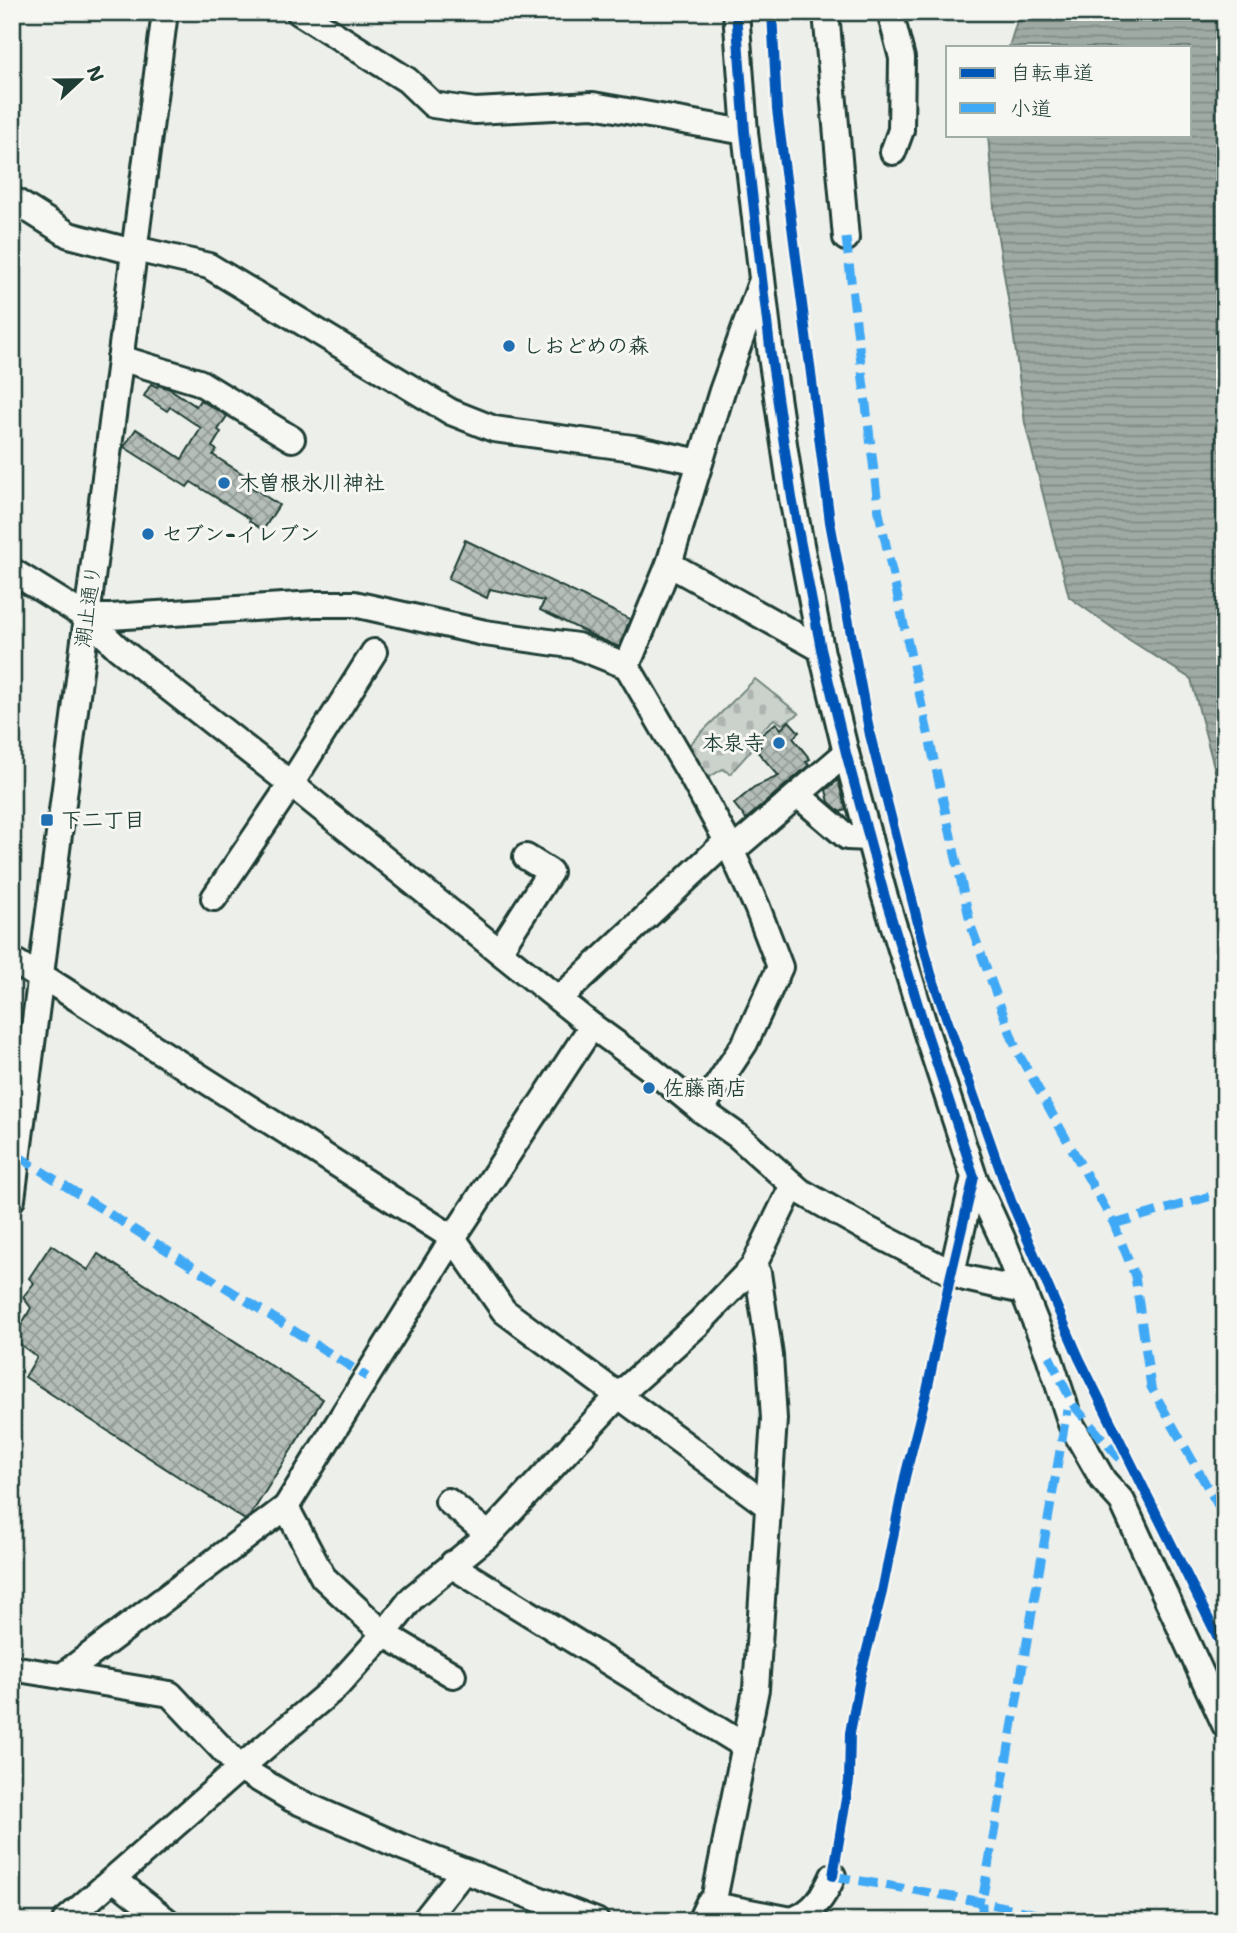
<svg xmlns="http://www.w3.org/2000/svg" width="1237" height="1933" font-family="'Shantell Sans','Klee One',sans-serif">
<defs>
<pattern id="cemetery-stones" width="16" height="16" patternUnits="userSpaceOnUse" patternTransform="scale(1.75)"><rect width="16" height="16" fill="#cbd2cc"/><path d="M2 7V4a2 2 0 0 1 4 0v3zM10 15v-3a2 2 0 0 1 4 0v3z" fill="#aeb5b0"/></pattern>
<pattern id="water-rules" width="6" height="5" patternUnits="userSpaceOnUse" patternTransform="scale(1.75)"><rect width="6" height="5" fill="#9faaa4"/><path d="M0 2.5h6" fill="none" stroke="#818c86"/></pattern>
<pattern id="building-cross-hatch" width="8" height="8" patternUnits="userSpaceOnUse" patternTransform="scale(1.75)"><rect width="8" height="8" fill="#b4bdb8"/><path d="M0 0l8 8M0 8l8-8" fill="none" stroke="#929b96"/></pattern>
</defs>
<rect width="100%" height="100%" fill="#edefea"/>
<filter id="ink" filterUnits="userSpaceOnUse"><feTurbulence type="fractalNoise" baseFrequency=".0143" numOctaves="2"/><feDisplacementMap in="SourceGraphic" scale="14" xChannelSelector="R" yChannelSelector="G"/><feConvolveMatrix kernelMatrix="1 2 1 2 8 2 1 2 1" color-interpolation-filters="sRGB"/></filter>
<g filter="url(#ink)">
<polygon fill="#dce0db" points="12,968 23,974 12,1024"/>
<polygon fill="url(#cemetery-stones)" stroke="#758880" stroke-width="2" points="755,679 799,714 782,724 774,719 751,740 755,746 730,774 723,769 701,782 683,751"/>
<polygon fill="url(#water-rules)" stroke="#6c7e77" stroke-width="2" points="1016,12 1225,12 1225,809 1191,679 1128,639 1069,597 1025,423 1012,323 995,219 988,135 1190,135 1190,47 1009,47 1016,24"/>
<g fill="url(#building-cross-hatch)" stroke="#1f3d34" stroke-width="2">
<polygon points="151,384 157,387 158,385 170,389 196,406 200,400 227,416 218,430 221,432 212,447 217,450 213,455 246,476 242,481 279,505 263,530 249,521 250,519 191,482 187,487 124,447 136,429 182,459 201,428 170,407 167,411 144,396"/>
<polygon points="465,540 630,619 619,647 596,637 540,610 544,601 490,589 487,598 448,579"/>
<polygon points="789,721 799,732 793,738 810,759 806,762 809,765 746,819 734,804 754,787 779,776 756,750 761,746 755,740 776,723 781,729"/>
<polygon points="838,780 846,810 840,812 829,802 826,790"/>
<polygon points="51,1245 88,1270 98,1254 323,1399 250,1516 245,1520 25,1377 37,1357 13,1339 31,1308 23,1297 34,1283 29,1278"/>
</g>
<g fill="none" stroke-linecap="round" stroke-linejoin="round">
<defs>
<g id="minor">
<polyline points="299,12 407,80 433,105 475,111 593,105 745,132"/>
<polyline points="736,12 745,132 771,356 792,498 821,649 846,753 884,894 926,1031 974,1177 952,1273"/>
<polyline points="826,12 846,238"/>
<polyline points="890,12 902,58 901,130 893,152"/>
<polyline points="12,199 69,235 134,252"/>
<polyline points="135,249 209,266 451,412 494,429 633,448 700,462"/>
<polyline points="120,358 199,382 292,439"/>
<polyline points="669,564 821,649"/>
<polyline points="12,571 86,617 118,648 291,784 592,1026 647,1066 701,1110 738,1136 800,1191 863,1227 952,1273 965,1278 1023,1291"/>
<polyline points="86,617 110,617 315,604 354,604 485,633 577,646 627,666 692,777 727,841 757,907 780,967 745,1043 701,1110"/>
<polyline points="627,666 669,564 722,391 760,285"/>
<polyline points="798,795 847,837 869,838"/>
<polyline points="732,851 846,753"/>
<polyline points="214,898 291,784 374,652"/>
<polyline points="499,951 550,872 526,857"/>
<polyline points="12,960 41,978"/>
<polyline points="42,976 453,1238 504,1311 768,1506"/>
<polyline points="559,999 727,841"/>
<polyline points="974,1177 1002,1238 1049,1356 1071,1424 1103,1480 1122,1501 1225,1725"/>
<polyline points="12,1199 165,12"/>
<polyline points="448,1501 489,1535"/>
<polyline points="286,1507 323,1577 384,1634 453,1675"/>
<polyline points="453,1563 459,1570 745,1746"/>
<polyline points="12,1668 170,1694 240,1768 292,1799 402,1847 596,1921"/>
<polyline points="62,1676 286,1507 453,1238 592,1026"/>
<polyline points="114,1879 167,1921"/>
<polyline points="713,1905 756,1689 774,1419 770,1356 758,1273 753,1267"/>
<polyline points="65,1921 240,1768 337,1686 384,1634 412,1598 489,1535 619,1395 699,1323 753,1267 793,1185"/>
<polyline points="424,1921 463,1872"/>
<path d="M 700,1921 L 708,1904 L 792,1920 C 814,1912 824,1896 833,1876"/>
</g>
</defs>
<use href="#minor" stroke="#1f3d34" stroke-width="30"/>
<use href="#minor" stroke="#f6f6f2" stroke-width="24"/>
<g stroke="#3fa9f5" stroke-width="9" stroke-dasharray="18 9" stroke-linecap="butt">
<polyline points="846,238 879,513 971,926 1017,1051 1114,1224 1135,1276 1151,1387 1225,1518"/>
<polyline points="18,1156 367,1377"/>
<polyline points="1114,1224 1225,1192"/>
<polyline points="1049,1356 1074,1406 1122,1461"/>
<polyline points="833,1876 982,1902 1068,1921"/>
<polyline points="982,1921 982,1902 1067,1410"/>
</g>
<defs>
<g id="cycleway">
<polyline points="736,12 745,132 771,356 792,498 821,649 846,753 884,894 926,1031 974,1177 949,1283 928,1386 905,1477 882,1592 861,1673 850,1733 849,1781 833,1876"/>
<polyline points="772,12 777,109 830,522 870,735 931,974 1011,1201 1079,1358 1225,1652"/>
</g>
</defs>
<use href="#cycleway" stroke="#f6f6f2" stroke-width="15"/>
<use href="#cycleway" stroke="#0057b8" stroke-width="10"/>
</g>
</g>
<g fill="#1f6fb2" stroke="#f6f6f2" stroke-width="2.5">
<circle cx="509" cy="346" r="7"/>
<circle cx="224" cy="483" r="7"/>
<circle cx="148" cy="534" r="7"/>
<circle cx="779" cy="743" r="7"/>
<rect x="40" y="813" width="14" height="14" rx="3.5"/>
<circle cx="649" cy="1088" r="7"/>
</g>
<g text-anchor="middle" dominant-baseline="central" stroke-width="6" stroke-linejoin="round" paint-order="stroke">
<g font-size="21" font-weight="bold" fill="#1f3d34" stroke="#f6f6f2" text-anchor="start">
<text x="523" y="346">しおどめの森</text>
<text x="238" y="483">木曽根氷川神社</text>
<text x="162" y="534">セブン-イレブン</text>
<text x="765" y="743" text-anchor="end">本泉寺</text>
<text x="61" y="820">下二丁目</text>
<text x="663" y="1088">佐藤商店</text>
</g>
<g font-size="21" fill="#1f3d34" stroke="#f6f6f2">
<text transform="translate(88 606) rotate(-82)">潮止通り</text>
</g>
</g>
<rect width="1237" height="1933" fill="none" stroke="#f6f6f2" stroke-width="42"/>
<rect x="21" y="21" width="1195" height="1891" fill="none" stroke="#1f3d34" stroke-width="2.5" filter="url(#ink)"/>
<rect x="946" y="46" width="245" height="91" fill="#f6f6f2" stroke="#a0aca6" stroke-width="2"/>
<rect x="960" y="68" width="35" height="10" fill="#0057b8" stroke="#a0aca6" stroke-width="2"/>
<text x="1010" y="80" font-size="21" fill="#1f3d34">自転車道</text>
<rect x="960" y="103" width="35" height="10" fill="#3fa9f5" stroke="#a0aca6" stroke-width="2"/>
<text x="1010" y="116" font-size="21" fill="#1f3d34">小道</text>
<g transform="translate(80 80) rotate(68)" stroke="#f6f6f2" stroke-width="5" paint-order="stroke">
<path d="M0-5L12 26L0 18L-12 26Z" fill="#1f3d34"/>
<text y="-10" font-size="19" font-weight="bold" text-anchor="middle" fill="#1f3d34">N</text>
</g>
</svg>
